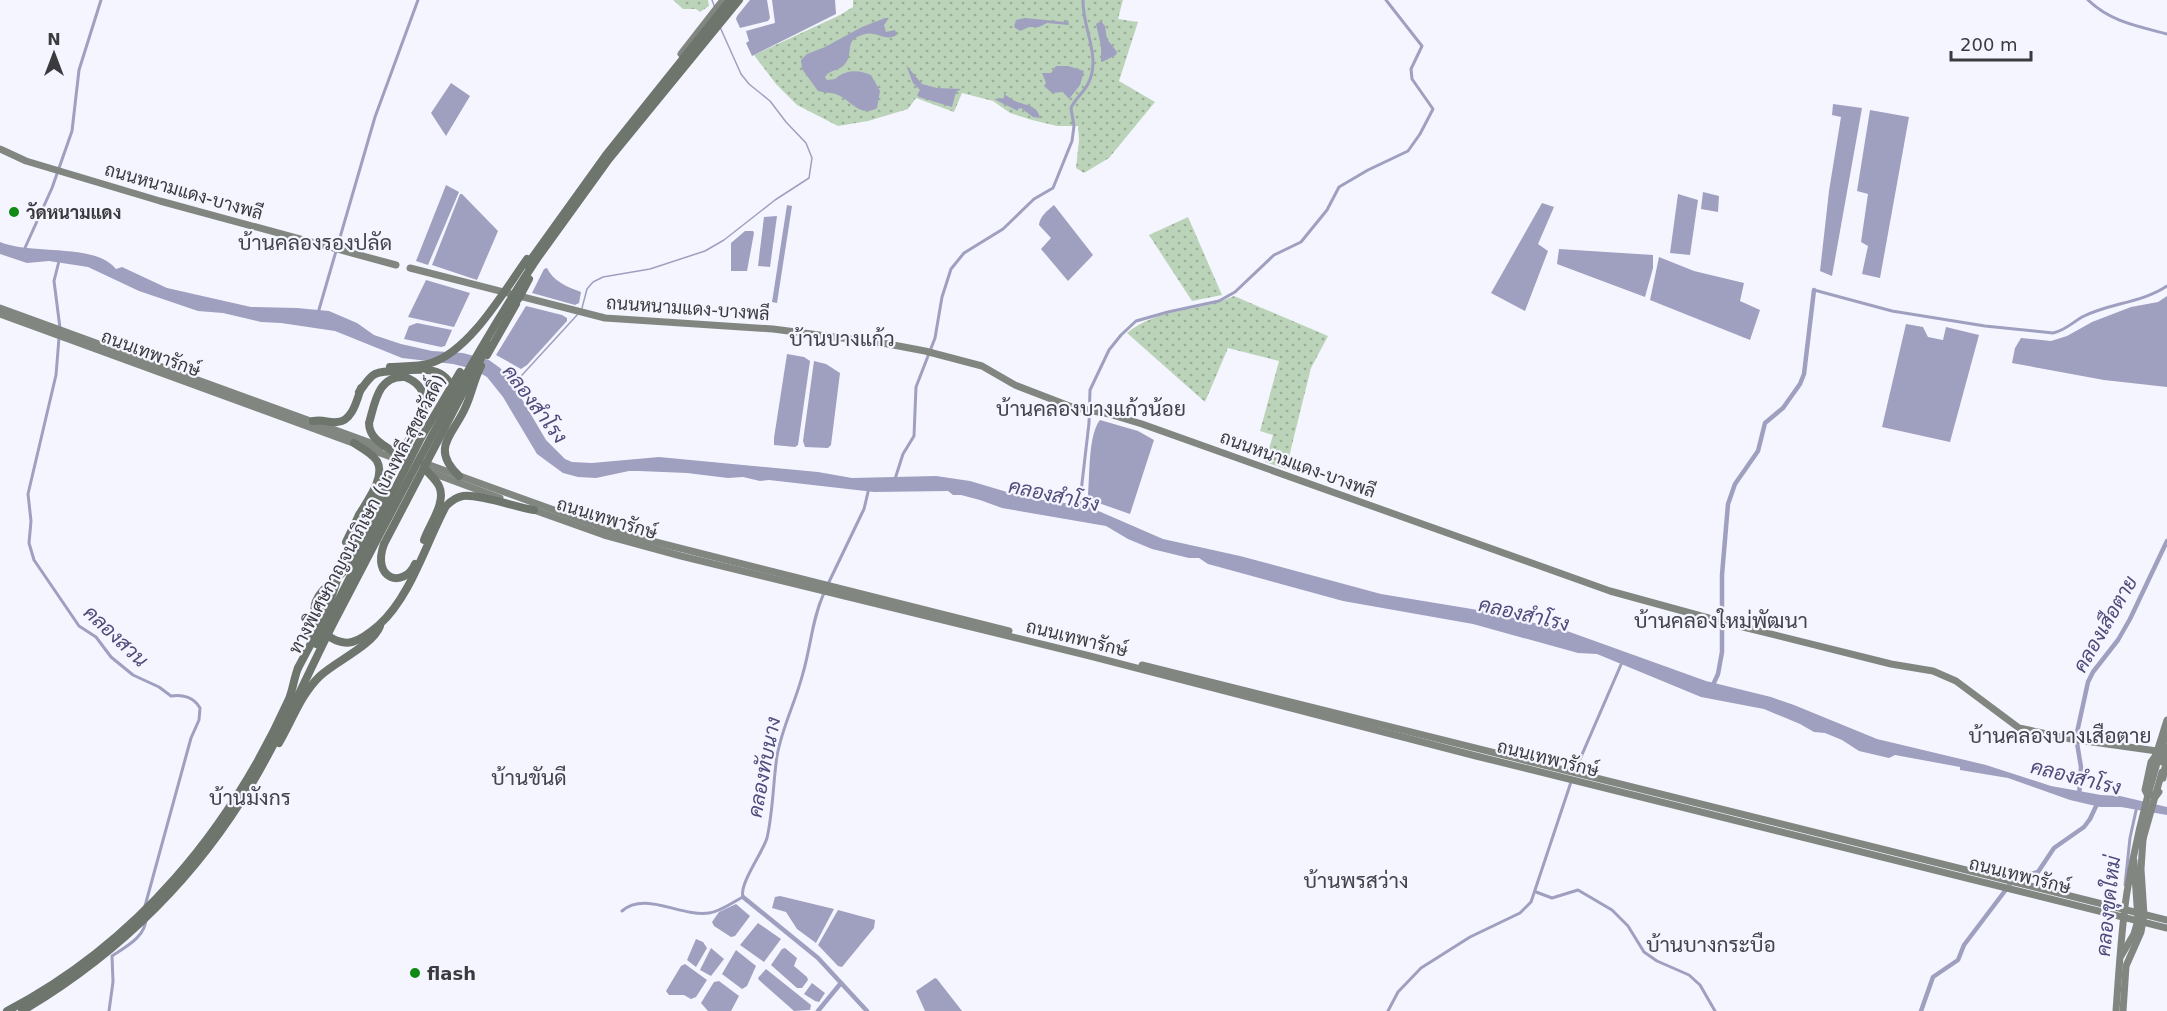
<svg xmlns="http://www.w3.org/2000/svg" width="2167" height="1011" font-family="'DejaVu Sans',Sarabun,sans-serif">
<defs>
<pattern id="grass-dots" width="8" height="8" patternUnits="userSpaceOnUse" patternTransform="scale(1.5)"><rect width="8" height="8" fill="#bbd4b9"/><path d="M2 2h.1M6 6h.1" fill="none" stroke="#99ad98" stroke-width="1.8" stroke-linecap="round"/></pattern>
</defs>
<rect width="100%" height="100%" fill="#f5f5ff"/>
<g fill="url(#grass-dots)">
<polygon points="673,0 708,0 709,6 700,12 696,9 683,9"/>
<polygon points="853,0 1123,0 1118,19 1138,22 1119,81 1155,102 1109,158 1084,173 1076,168 1079,140 1078,126 1057,126 1032,120 1010,113 993,101 962,93 954,112 916,98 908,109 868,121 838,126 797,105 776,84 754,55 840,15 853,7"/>
<polygon points="1188,217 1222,295 1192,301 1149,235"/>
<path d="M 1234,296 L 1328,336 L 1311,368 L 1286,469 L 1265,462 L 1273,435 L 1260,431 L 1279,361 L 1228,348 L 1205,402 L 1127,333 C 1156,308 1200,312 1234,296 Z"/>
</g>
<g fill="#9f9fc0">
<polygon points="750,0 767,0 770,18 768,21 740,28 736,19 737,16"/>
<polygon points="772,0 835,0 836,14 752,56 746,43 749,41 746,31 775,23"/>
<path d="M 885,18 L 889,18 L 884,25 L 886,32 L 895,30 L 897,35 C 885,42 877,31 865,34 C 842,40 855,52 845,64 C 840,71 830,69 825,77 L 827,80 L 835,79 C 845,70 858,69 871,75 L 880,91 L 877,108 C 860,118 852,101 838,95 C 832,92 824,93 818,91 L 802,69 L 801,60 L 807,54 L 825,47 L 862,27 Z"/>
<polygon points="1025,18 1065,22 1068,20 1069,25 1047,23 1039,27 1029,27 1020,31 1014,27 1016,20"/>
<polygon points="1101,21 1105,26 1107,39 1117,52 1116,55 1102,62 1101,62 1101,46 1096,24"/>
<polygon points="906,65 922,84 937,88 961,89 956,92 952,107 919,97 917,95 920,90 913,83"/>
<polygon points="1056,66 1068,66 1084,71 1080,85 1069,99 1063,92 1052,93 1044,86 1046,83 1042,73 1051,73"/>
<polygon points="451,83 470,96 446,136 431,113"/>
<path d="M 1004,94 C 1007,96 1010,98 1013,100 C 1023,106 1037,103 1040,118 L 1033,117 L 1021,108 L 1018,109 L 1018,111 L 994,99 L 1004,98 Z"/>
<polygon points="1833,104 1862,108 1832,276 1820,271 1829,191 1841,117 1832,115"/>
<polygon points="1870,110 1909,117 1880,278 1862,274 1868,246 1861,242 1868,194 1857,191"/>
<polygon points="446,185 459,192 428,265 416,261"/>
<polygon points="1703,192 1719,196 1718,212 1701,209"/>
<polygon points="460,194 462,194 498,231 477,280 432,265"/>
<polygon points="1678,194 1698,200 1690,255 1670,253"/>
<polygon points="1542,203 1554,207 1538,244 1548,251 1525,311 1491,293"/>
<polygon points="787,205 792,206 777,303 772,302"/>
<path d="M 1054,205 L 1093,255 L 1068,281 L 1041,249 L 1051,238 L 1039,225 C 1040,216 1047,211 1054,205 Z"/>
<polygon points="777,216 770,267 758,266 764,217"/>
<polygon points="745,231 753,231 754,233 747,271 731,271 731,243"/>
<path d="M 0,242 C 31,255 96,243 116,269 L 122,267 L 167,288 L 251,307 L 297,308 L 329,311 L 357,323 L 374,335 L 401,344 L 432,351 L 463,353 L 489,360 L 500,368 L 510,379 L 546,440 L 565,459 L 572,462 L 592,463 L 659,457 L 818,472 L 852,478 L 936,476 L 970,481 L 1027,498 L 1087,506 L 1163,539 L 1240,556 L 1381,594 L 1490,612 L 1567,631 L 1706,681 L 1771,697 L 1794,705 L 1877,739 L 1986,765 L 2051,786 L 2101,795 L 2120,796 L 2167,807 L 2167,815 L 2121,807 L 2100,807 L 2070,800 L 2008,778 L 1960,770 L 1960,767 L 1895,755 L 1889,758 L 1859,751 L 1842,740 L 1825,733 L 1814,732 L 1800,724 L 1764,709 L 1701,697 L 1597,654 L 1578,653 L 1473,624 L 1343,601 L 1208,564 L 1199,558 L 1189,558 L 1152,549 L 1128,539 L 1106,526 L 1002,508 L 980,500 L 961,495 L 953,495 L 948,491 L 874,492 L 769,480 L 760,481 L 743,477 L 728,478 L 687,473 L 639,471 L 629,471 L 596,478 L 578,477 L 563,473 L 537,454 L 503,397 L 487,377 L 473,369 L 453,364 L 402,358 L 335,331 L 281,323 L 261,322 L 223,313 L 198,311 L 139,291 L 88,267 L 49,261 L 27,263 L 0,254 Z"/>
<polygon points="1559,249 1653,255 1653,268 1645,297 1557,264"/>
<polygon points="1659,257 1694,271 1744,283 1740,301 1760,310 1750,340 1650,300"/>
<path d="M 547,268 C 553,281 567,287 581,292 L 579,303 L 575,305 L 532,293 L 544,269 Z"/>
<polygon points="426,280 470,293 454,327 408,317"/>
<polygon points="2167,296 2167,387 2104,380 2012,363 2015,348 2021,338 2051,341 2067,336 2092,322 2131,307 2158,302"/>
<polygon points="526,306 562,315 567,318 567,321 527,365 521,369 496,355"/>
<polygon points="417,323 452,330 445,346 441,347 404,339 409,326"/>
<polygon points="1906,324 1923,327 1928,337 1943,340 1946,327 1979,335 1950,442 1882,427"/>
<polygon points="787,354 804,357 810,361 798,445 795,447 774,445 774,438"/>
<polygon points="814,361 826,364 840,373 831,445 828,448 805,447 803,441"/>
<path d="M 1100,420 L 1138,431 L 1154,440 L 1130,514 L 1090,500 L 1088,494 C 1090,475 1088,435 1100,420 Z"/>
<polygon points="780,896 834,909 816,943 797,929 786,912 772,908 775,897"/>
<polygon points="736,904 750,916 735,936 731,937 714,926 712,922 719,912"/>
<polygon points="838,910 875,920 874,928 842,967 838,966 818,945"/>
<polygon points="758,923 781,939 764,962 740,945"/>
<polygon points="696,939 703,942 707,948 696,967 687,960"/>
<polygon points="711,948 724,959 711,976 700,970"/>
<polygon points="785,948 797,958 794,966 807,977 808,980 802,988 797,988 771,965 782,949"/>
<polygon points="736,950 756,966 747,986 742,989 722,974"/>
<polygon points="685,964 707,980 696,997 691,999 684,995 669,995 666,991 681,966"/>
<polygon points="766,969 811,1005 810,1010 794,1011 759,980 758,978"/>
<polygon points="935,978 937,979 962,1011 925,1011 916,991"/>
<polygon points="719,981 739,996 731,1011 708,1011 701,1003 714,982"/>
<polygon points="812,983 825,993 819,1002 815,1001 804,994"/>
</g>
<g fill="none" stroke-linecap="round" stroke-linejoin="round">
<g stroke="#9f9fc0" stroke-width="1.5">
<polyline points="712,0 715,8"/>
<polyline points="582,308 587,289 593,282 603,277 650,269 705,251 724,240 775,200 809,178 812,158 806,143 786,122 770,101 749,84 741,74 720,27"/>
<polyline points="512,386 578,314"/>
</g>
<g stroke="#9f9fc0" stroke-width="3">
<path d="M 2088,0 C 2111,22 2137,26 2167,34"/>
<polyline points="24,250 52,188 72,131 79,70 101,0"/>
<polyline points="59,261 54,281 60,328"/>
<path d="M 1814,290 L 1892,311 L 1985,326 L 2053,333 C 2064,331 2072,323 2082,317 C 2109,303 2142,303 2167,286"/>
<polyline points="318,313 375,117 418,0"/>
<path d="M 59,338 L 56,375 L 28,494 L 31,521 L 29,543 L 34,560 L 79,626 L 96,637 L 111,657 L 133,675 L 159,687 L 171,696 C 182,694 194,697 200,708 L 199,720 L 191,738 L 145,906"/>
<path d="M 895,479 L 903,454 L 914,436 L 916,387 L 935,338 L 942,297 L 951,269 L 964,253 L 1003,229 L 1034,199 L 1053,188 L 1072,141 L 1074,126 L 1071,108 C 1075,99 1083,93 1088,84 C 1102,57 1082,28 1083,0"/>
<polyline points="1079,509 1089,423 1090,390 1109,350 1121,335 1136,321 1168,312 1219,301 1235,292 1274,255 1301,242 1327,210 1339,187 1368,170 1408,151 1420,134 1433,109 1412,79 1411,69 1422,46 1386,0"/>
<polyline points="828,584 864,509 869,488"/>
<polyline points="1574,773 1623,660"/>
<polyline points="2125,885 2130,838 2137,806"/>
<polyline points="1536,892 1552,898 1578,890 1612,910 1628,926 1644,952 1657,961 1689,975 1700,985 1715,1011"/>
<path d="M 622,911 C 645,891 681,917 709,913 C 720,912 733,902 743,897 C 739,884 762,854 767,838 C 773,812 773,783 777,756 C 782,727 796,701 803,673 C 811,646 812,619 824,593"/>
<path d="M 109,1011 L 113,982 L 112,956 C 125,947 146,937 146,918"/>
<polyline points="1388,1011 1398,992 1421,968 1470,937 1520,913 1531,902 1571,782"/>
</g>
<g stroke="#9f9fc0" stroke-width="4.5">
<polyline points="1712,687 1718,674 1722,652 1722,575 1728,504 1735,484 1758,451 1765,423 1783,408 1800,384 1804,374 1814,290"/>
<polyline points="2079,797 2081,767 2076,737 2088,682 2093,672 2118,640 2130,619 2167,541"/>
<polyline points="743,897 818,958 867,1011"/>
<polyline points="818,1011 841,983"/>
<polyline points="1921,1011 1933,977 1958,960 1964,945 2014,879 2038,872 2054,848 2084,827 2090,819 2098,802"/>
</g>
<g stroke="#818780" stroke-width="7">
<polyline points="681,54 723,0"/>
<polyline points="0,149 26,161 160,201 396,265"/>
<polyline points="410,268 605,318 773,329 888,344 925,351 982,366 1015,385 1072,407 1109,414 1142,424 1610,591 1723,622 1891,664 1933,671 1956,681 2019,728 2071,739 2157,751"/>
<polyline points="0,308 382,447"/>
<polyline points="0,314 402,461"/>
<polyline points="424,463 612,531 1009,631"/>
<polyline points="427,471 500,498"/>
<polyline points="531,509 604,535 681,556 1090,656 1476,756 2167,928"/>
<polyline points="1142,665 2167,920"/>
<polyline points="2156,755 2151,762 2145,790 2147,794 2156,796 2159,792"/>
<polyline points="2156,755 2167,720"/>
<polyline points="2163,778 2167,757"/>
<polyline points="2121,956 2134,934 2138,920 2134,861"/>
<polyline points="2123,1011 2126,966 2141,932 2144,915 2141,869 2143,839"/>
</g>
<g stroke="#6d756d" stroke-width="8">
<polyline points="536,260 609,159 739,0"/>
<polyline points="487,355 516,304"/>
<path d="M 359,392 C 364,386 368,378 375,374 C 382,371 391,371 398,371 C 420,369 446,365 453,391"/>
<path d="M 313,421 C 324,419 328,423 337,422 C 352,422 357,400 361,388"/>
<path d="M 354,443 C 361,448 372,453 377,461 C 386,477 367,501 359,515"/>
<path d="M 394,452 C 383,445 369,438 369,423 C 375,403 378,375 405,377"/>
<path d="M 459,476 C 429,447 454,435 466,406 C 472,393 474,379 481,366"/>
<path d="M 424,540 C 429,525 447,502 439,486 C 436,480 431,476 427,471"/>
<path d="M 384,544 C 371,580 404,589 415,564"/>
<path d="M 358,547 C 354,555 350,564 344,571 C 335,581 321,588 316,601 C 308,621 331,647 352,642 C 360,640 372,631 379,625 C 411,596 426,543 446,506 C 451,501 456,497 463,496 C 480,494 515,507 534,510"/>
<path d="M 279,743 C 292,721 301,694 320,676 C 336,661 373,645 380,626"/>
<path d="M 7,1011 C 137,943 230,830 289,699 C 293,689 294,678 298,668"/>
</g>
<g stroke="#818780" stroke-width="7">
<polyline points="2162,762 2167,747"/>
<polyline points="2143,839 2162,772"/>
<path d="M 2116,1011 C 2119,971 2121,931 2127,892 C 2136,837 2150,783 2167,731"/>
</g>
<g stroke="#6d756d" stroke-width="8">
<polyline points="527,265 606,155 730,0"/>
<polyline points="510,309 519,298 529,279"/>
<path d="M 390,367 C 403,366 418,367 431,363 C 470,351 504,291 527,259"/>
<polyline points="346,542 359,515"/>
<polyline points="384,544 488,345"/>
<polyline points="358,547 388,492"/>
<path d="M 326,613 L 346,554 L 422,416 C 427,398 424,384 405,377"/>
<polyline points="311,637 326,609"/>
<polyline points="316,644 421,438 460,372"/>
<polyline points="298,668 315,636"/>
<path d="M 22,1011 C 120,953 201,873 258,773 C 286,724 309,671 335,620 C 399,498 460,375 536,260"/>
</g>
</g>
<g fill="#0f8a12" stroke="#f5f5ff" stroke-width="2">
<circle cx="14" cy="212" r="6"/>
<circle cx="415" cy="973" r="6"/>
</g>
<g text-anchor="middle" dominant-baseline="central" stroke-width="4.5" stroke-linejoin="round" paint-order="stroke">
<g font-size="18" fill="#3b3b3f" stroke="#f5f5ff">
<text transform="translate(184 191) rotate(16)">ถนนหนามแดง-บางพลี</text>
<text transform="translate(688 308) rotate(4)">ถนนหนามแดง-บางพลี</text>
<text transform="translate(151 353) rotate(20)">ถนนเทพารักษ์</text>
<text transform="translate(1298 464) rotate(20)">ถนนหนามแดง-บางพลี</text>
<text transform="translate(367 514) rotate(-62)">ทางพิเศษกาญจนาภิเษก (บางพลี-สุขสวัสดิ์)</text>
<text transform="translate(607 518) rotate(17)">ถนนเทพารักษ์</text>
<text transform="translate(1077 638) rotate(14)">ถนนเทพารักษ์</text>
<text transform="translate(1548 758) rotate(14)">ถนนเทพารักษ์</text>
<text transform="translate(2020 875) rotate(14)">ถนนเทพารักษ์</text>
</g>
<g font-size="18" font-weight="bold" fill="#3b3b3f" stroke="#f5f5ff" text-anchor="start">
<text x="26" y="212">วัดหนามแดง</text>
<text x="427" y="973">flash</text>
</g>
<g font-size="20" font-style="italic" fill="#4e4a7a" stroke="#f5f5ff">
<text transform="translate(535 404) rotate(53)">คลองสำโรง</text>
<text transform="translate(1054 495) rotate(12)">คลองสำโรง</text>
<text transform="translate(1524 614) rotate(13)">คลองสำโรง</text>
<text transform="translate(2105 624) rotate(-60)">คลองเสือตาย</text>
<text transform="translate(116 636) rotate(43)">คลองสวน</text>
<text transform="translate(764 767) rotate(-79)">คลองทับนาง</text>
<text transform="translate(2076 777) rotate(14)">คลองสำโรง</text>
<text transform="translate(2108 906) rotate(-84)">คลองขุดใหม่</text>
</g>
<g font-size="21" fill="#43434c" stroke="#f5f5ff">
<text x="315" y="243">บ้านคลองรองปลัด</text>
<text x="842" y="339">บ้านบางแก้ว</text>
<text x="1091" y="409">บ้านคลองบางแก้วน้อย</text>
<text x="1721" y="621">บ้านคลองใหม่พัฒนา</text>
<text x="2060" y="736">บ้านคลองบางเสือตาย</text>
<text x="529" y="778">บ้านขันดี</text>
<text x="250" y="798">บ้านมังกร</text>
<text x="1356" y="881">บ้านพรสว่าง</text>
<text x="1711" y="945">บ้านบางกระบือ</text>
</g>
</g>
<g transform="translate(54 54)" stroke="#f5f5ff" stroke-width="4.5" paint-order="stroke">
<path d="M0-4.5L10 22L0 15L-10 22Z" fill="#3b3b3f"/>
<text y="-9" font-size="16" font-weight="bold" text-anchor="middle" fill="#3b3b3f">N</text>
</g>
<path d="M1951 51v9h80v-9" fill="none" stroke="#3b3b3f" stroke-width="3"/>
<text x="1960" y="51" font-size="18" fill="#3b3b3f" stroke="#f5f5ff" stroke-width="4.5" paint-order="stroke">200 m</text>
</svg>
